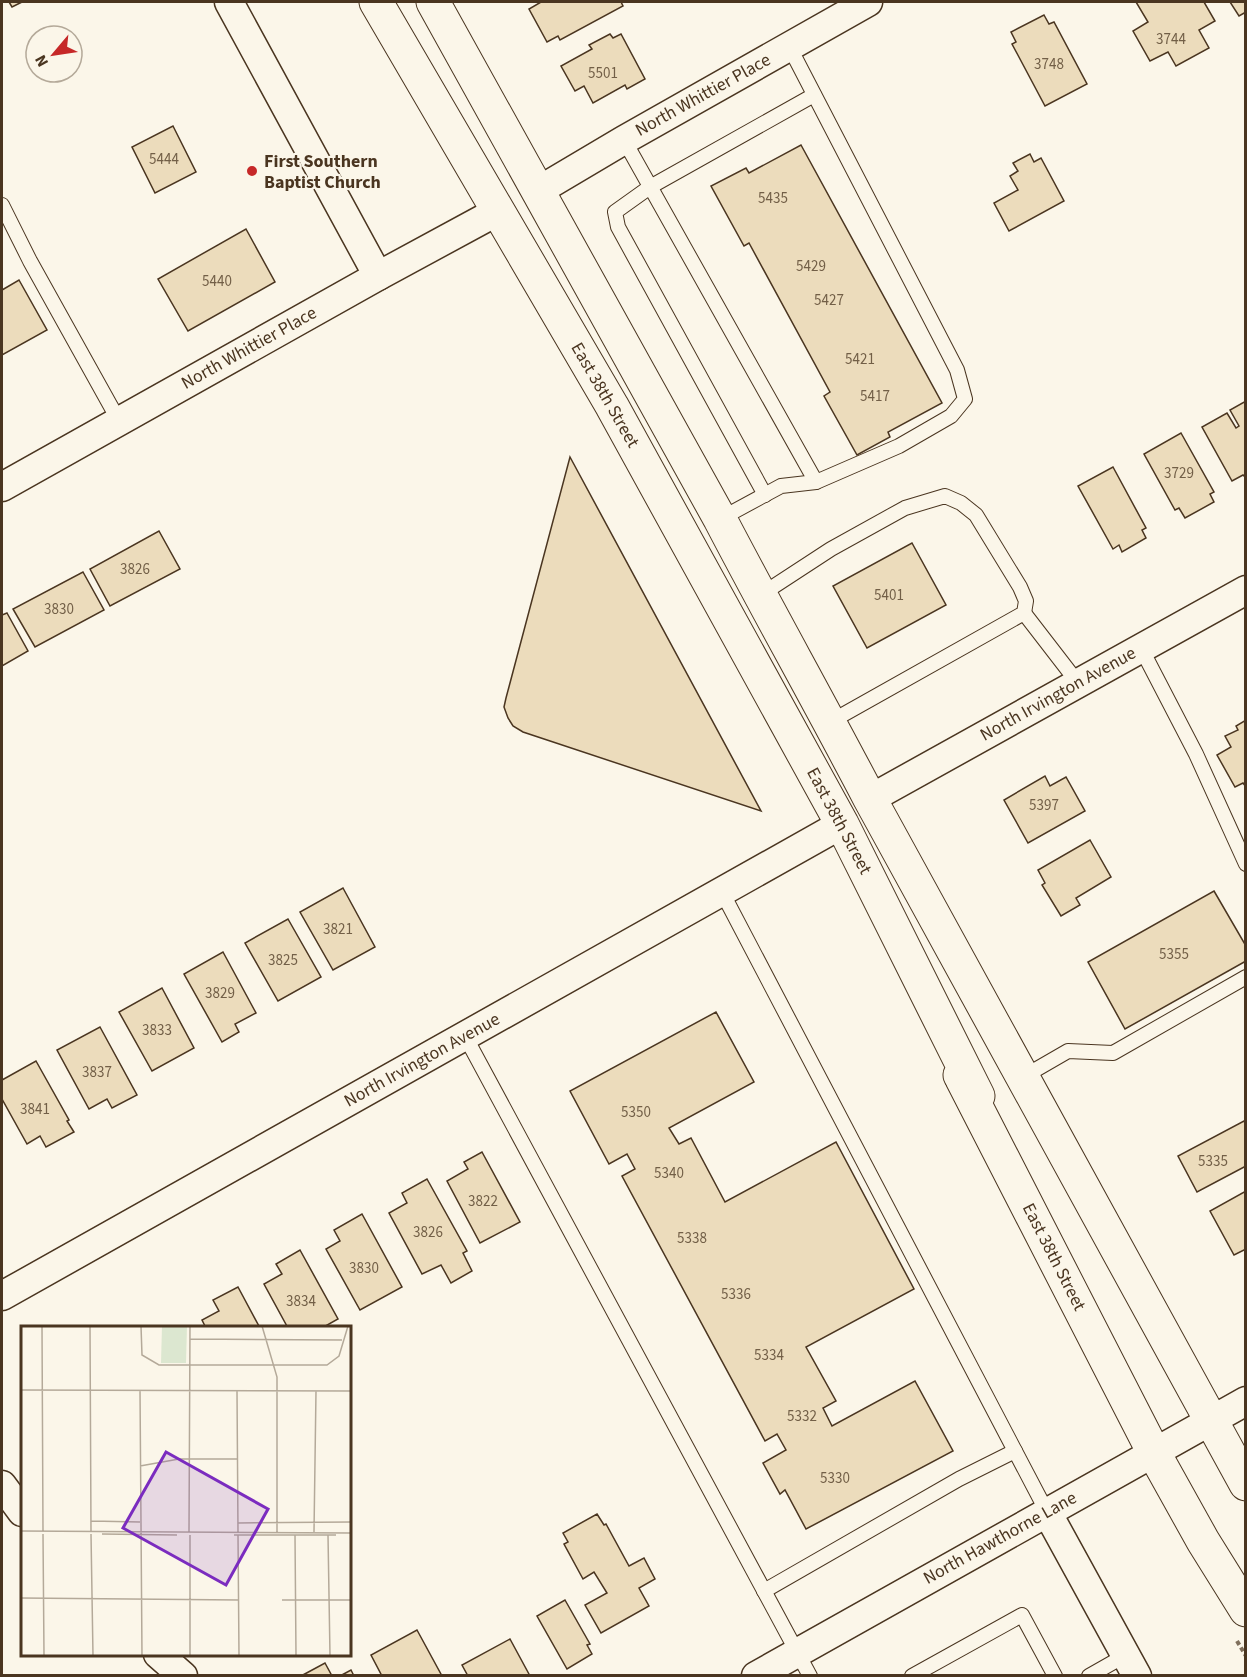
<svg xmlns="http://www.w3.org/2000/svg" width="1247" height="1677" font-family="'Source Sans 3',sans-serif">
<rect width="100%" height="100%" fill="#fbf6e9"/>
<g fill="#ecdcbc" stroke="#4a3520" stroke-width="1.5">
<polygon points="9,2 22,2 12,7"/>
<polygon points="541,2 621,2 623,6 560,40 558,36 547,42 529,9"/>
<polygon points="1136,2 1204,2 1215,21 1199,30 1209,48 1176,66 1168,52 1150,61 1133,31 1148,22"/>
<polygon points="1230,2 1246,2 1246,12 1239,16"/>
<polygon points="1044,15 1049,24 1054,22 1087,84 1045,106 1012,44 1016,42 1011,32"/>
<polygon points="610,34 613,38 621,34 645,79 627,89 625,85 593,103 584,86 575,91 561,66 592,49 589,45"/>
<polygon points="173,126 196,172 155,193 132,147"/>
<polygon points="801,145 942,403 888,432 890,437 857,455 824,396 830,392 749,243 744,246 711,186 746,168 749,173"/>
<polygon points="1030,154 1034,162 1041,158 1064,201 1009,231 994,203 1018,190 1010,176 1018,171 1013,163"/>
<polygon points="246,229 275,282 188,331 158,279"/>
<polygon points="19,280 47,330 2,355 2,290"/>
<polygon points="1246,401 1246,478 1243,475 1232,481 1202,427 1227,413 1236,428 1239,426 1230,410"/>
<polygon points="1181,433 1214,492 1210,494 1214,502 1185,518 1179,508 1175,510 1144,454"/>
<polygon points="570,457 761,811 523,732 513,726 508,718 504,707 506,698"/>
<polygon points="1113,467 1146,528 1142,530 1146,538 1122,552 1119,545 1113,549 1078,486"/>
<polygon points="159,531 180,569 110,606 90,569"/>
<polygon points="912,543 946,605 867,648 833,586"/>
<polygon points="83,572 104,610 35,647 13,609"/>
<polygon points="7,613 28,651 2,666 2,615"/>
<polygon points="1246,720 1246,787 1243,783 1235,787 1217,755 1231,747 1225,736 1238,730 1236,726"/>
<polygon points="1045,776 1050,786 1066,777 1085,811 1028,843 1004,800"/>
<polygon points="1090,840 1111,877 1076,898 1080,905 1061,916 1042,885 1045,883 1038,870"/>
<polygon points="343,888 375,947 333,970 300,912"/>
<polygon points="1214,891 1246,946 1246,961 1125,1029 1088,962"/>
<polygon points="288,919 321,977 278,1001 245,943"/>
<polygon points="223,952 256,1013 235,1024 239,1032 222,1042 184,974"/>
<polygon points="162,988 194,1048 152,1071 119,1012"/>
<polygon points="716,1012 754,1082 669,1128 679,1144 691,1138 725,1202 836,1142 914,1289 806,1347 836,1401 823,1408 832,1426 915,1381 953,1451 806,1529 785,1490 780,1494 763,1463 786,1450 777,1434 765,1441 622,1176 635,1169 627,1154 609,1164 570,1091"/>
<polygon points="100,1027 137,1095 112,1108 107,1099 89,1109 57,1050"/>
<polygon points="36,1061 69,1120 67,1121 74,1132 46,1147 40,1136 27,1144 2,1099 2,1080"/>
<polygon points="1244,1121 1246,1124 1246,1166 1197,1192 1178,1156"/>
<polygon points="482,1152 520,1222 480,1243 447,1181 468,1169 464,1162"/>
<polygon points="427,1179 467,1251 463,1253 472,1271 451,1283 441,1265 422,1274 389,1213 407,1203 402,1193"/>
<polygon points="1246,1191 1246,1249 1234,1255 1210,1211"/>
<polygon points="362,1214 402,1287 360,1310 326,1249 340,1241 334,1230"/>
<polygon points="300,1250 338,1319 322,1328 288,1328 264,1284 282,1274 276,1264"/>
<polygon points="238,1287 260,1328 206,1328 202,1320 219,1311 213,1300"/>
<polygon points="597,1514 604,1525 606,1524 629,1566 644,1558 655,1579 639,1588 649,1606 601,1633 585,1605 607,1593 594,1572 583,1579 564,1544 568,1542 563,1533"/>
<polygon points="565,1600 590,1644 587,1645 592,1654 567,1669 537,1616"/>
<polygon points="417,1630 442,1676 382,1676 371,1655"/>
<polygon points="510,1639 530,1676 468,1676 462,1665"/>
<polygon points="325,1663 332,1676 301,1676"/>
<polygon points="351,1670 354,1676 340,1676"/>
</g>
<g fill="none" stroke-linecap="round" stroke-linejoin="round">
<defs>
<g id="service">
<polyline points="624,140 816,482"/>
<polyline points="2,205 30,261 119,421"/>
<polyline points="765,495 618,227 615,212 650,187 814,95"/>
<polyline points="720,519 781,486 816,482 899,446 951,416 965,399 957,370 789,46"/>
<polyline points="759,596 831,549 905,508 945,496 961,503 976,515 1020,587 1026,601 1024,613 830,722"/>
<polyline points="1024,613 1078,683"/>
<polyline points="1141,648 1196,754 1246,864"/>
<polyline points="722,892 1047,1512"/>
<polyline points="465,1036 810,1676"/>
<polyline points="1023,1077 1068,1051 1113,1053 1246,977"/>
<polyline points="764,1591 959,1479 1015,1451"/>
<polyline points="912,1676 1022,1615 1055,1676"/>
<polyline points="1089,1676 1126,1655"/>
</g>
<g id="minor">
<polyline points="229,2 378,276"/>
<polyline points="538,191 624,140 868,2"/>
<polyline points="2,487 378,276 498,211"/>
<polyline points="870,799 1246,590"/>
<polyline points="2,1296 842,824"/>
<polyline points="2,1485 22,1512"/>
<polyline points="1047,1512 1137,1676"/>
<polyline points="158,1654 183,1676"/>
<polyline points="756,1676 1246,1401"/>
</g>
<g id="primary">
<polyline points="376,2 612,406 842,824 978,1096 960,1075"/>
<path d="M 433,2 L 720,519 C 769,613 821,705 870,799 L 1246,1484"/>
<polyline points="962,1079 1154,1453 1203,1541 1246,1610"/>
</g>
</defs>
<use href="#service" stroke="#4a3520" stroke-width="16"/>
<use href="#minor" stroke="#4a3520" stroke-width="31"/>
<use href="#primary" stroke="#4a3520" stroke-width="35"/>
<polyline stroke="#7f6f5c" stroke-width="4" stroke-dasharray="4.5 3" stroke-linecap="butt" points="1237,1641 1246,1656"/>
<use href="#service" stroke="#fbf6e9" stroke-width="14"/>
<use href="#minor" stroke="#fbf6e9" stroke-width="28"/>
<use href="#primary" stroke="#fbf6e9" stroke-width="33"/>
</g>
<circle fill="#c62828" stroke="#fbf6e9" stroke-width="2" cx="252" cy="171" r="6"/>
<g text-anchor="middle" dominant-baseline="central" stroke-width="4.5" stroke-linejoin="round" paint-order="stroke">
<g font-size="15" fill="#725f47">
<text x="1171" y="39">3744</text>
<text x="1049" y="64">3748</text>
<text x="603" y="73">5501</text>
<text x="164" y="159">5444</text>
<text x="773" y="198">5435</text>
<text x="811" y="266">5429</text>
<text x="217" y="281">5440</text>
<text x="829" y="300">5427</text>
<text x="860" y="359">5421</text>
<text x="875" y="396">5417</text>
<text x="1179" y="473">3729</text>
<text x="135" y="569">3826</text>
<text x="889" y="595">5401</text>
<text x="59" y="609">3830</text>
<text x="1044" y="805">5397</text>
<text x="338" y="929">3821</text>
<text x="1174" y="954">5355</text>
<text x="283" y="960">3825</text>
<text x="220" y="993">3829</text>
<text x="157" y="1030">3833</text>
<text x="97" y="1072">3837</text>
<text x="35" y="1109">3841</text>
<text x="636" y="1112">5350</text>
<text x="1213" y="1161">5335</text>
<text x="669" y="1173">5340</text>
<text x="483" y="1201">3822</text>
<text x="428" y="1232">3826</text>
<text x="692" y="1238">5338</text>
<text x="364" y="1268">3830</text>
<text x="736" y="1294">5336</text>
<text x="301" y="1301">3834</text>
<text x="769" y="1355">5334</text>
<text x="802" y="1416">5332</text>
<text x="835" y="1478">5330</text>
</g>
<g font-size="18" fill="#4a3520" stroke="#fbf6e9">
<text transform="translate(703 95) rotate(-29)">North Whittier Place</text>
<text transform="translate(249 348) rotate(-29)">North Whittier Place</text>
<text transform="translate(605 395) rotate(60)">East 38th Street</text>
<text transform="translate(1058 694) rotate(-29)">North Irvington Avenue</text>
<text transform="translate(839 821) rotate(62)">East 38th Street</text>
<text transform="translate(422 1060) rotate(-29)">North Irvington Avenue</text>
<text transform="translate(1054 1257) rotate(63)">East 38th Street</text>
<text transform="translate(1000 1538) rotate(-29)">North Hawthorne Lane</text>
</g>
<g font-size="18" font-weight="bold" fill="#4a3520" stroke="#fbf6e9" text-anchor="start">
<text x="264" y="161">First Southern<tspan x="264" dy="21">Baptist Church</tspan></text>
</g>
</g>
<g transform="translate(21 1326)">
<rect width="330" height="330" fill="#fbf6e9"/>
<path d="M 141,0 L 166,0 L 165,37 L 140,37 Z" fill="#dce7d0"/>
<path fill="none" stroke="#b4a999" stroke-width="1.5" d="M 21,0 L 22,205M 69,0 L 70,205M 120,0 L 121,29 L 138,39 L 306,39 L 318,30 L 327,0M 241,0 L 256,51 L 256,206M 169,13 L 321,14M 0,64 L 330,65M 119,64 L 121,330M 216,65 L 217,206M 119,140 L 158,133 L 217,133M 70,195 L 119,196M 217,197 L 330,196M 0,205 L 330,207M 168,206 L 169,0M 293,206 L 295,65M 22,208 L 23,330M 70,208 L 72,330M 81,208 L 156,209M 169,209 L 169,330M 213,209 L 315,209M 217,209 L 218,330M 274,209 L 275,330M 307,209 L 309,330M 0,272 L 218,274M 261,274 L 330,274"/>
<path fill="#7b2cbf" fill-opacity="0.15" stroke="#7b2cbf" stroke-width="3" d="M 145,126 L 247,183 L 205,259 L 102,202 Z"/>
<rect width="330" height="330" fill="none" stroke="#4a3520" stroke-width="3"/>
</g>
<rect width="1247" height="1677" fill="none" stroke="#4a3520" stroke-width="6"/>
<g transform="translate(54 54) rotate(241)"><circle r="28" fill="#fbf6e9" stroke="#b4a999" stroke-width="1.5"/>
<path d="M0-4.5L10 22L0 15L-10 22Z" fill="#c62828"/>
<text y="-9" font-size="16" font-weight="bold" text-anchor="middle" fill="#4a3520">N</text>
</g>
</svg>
